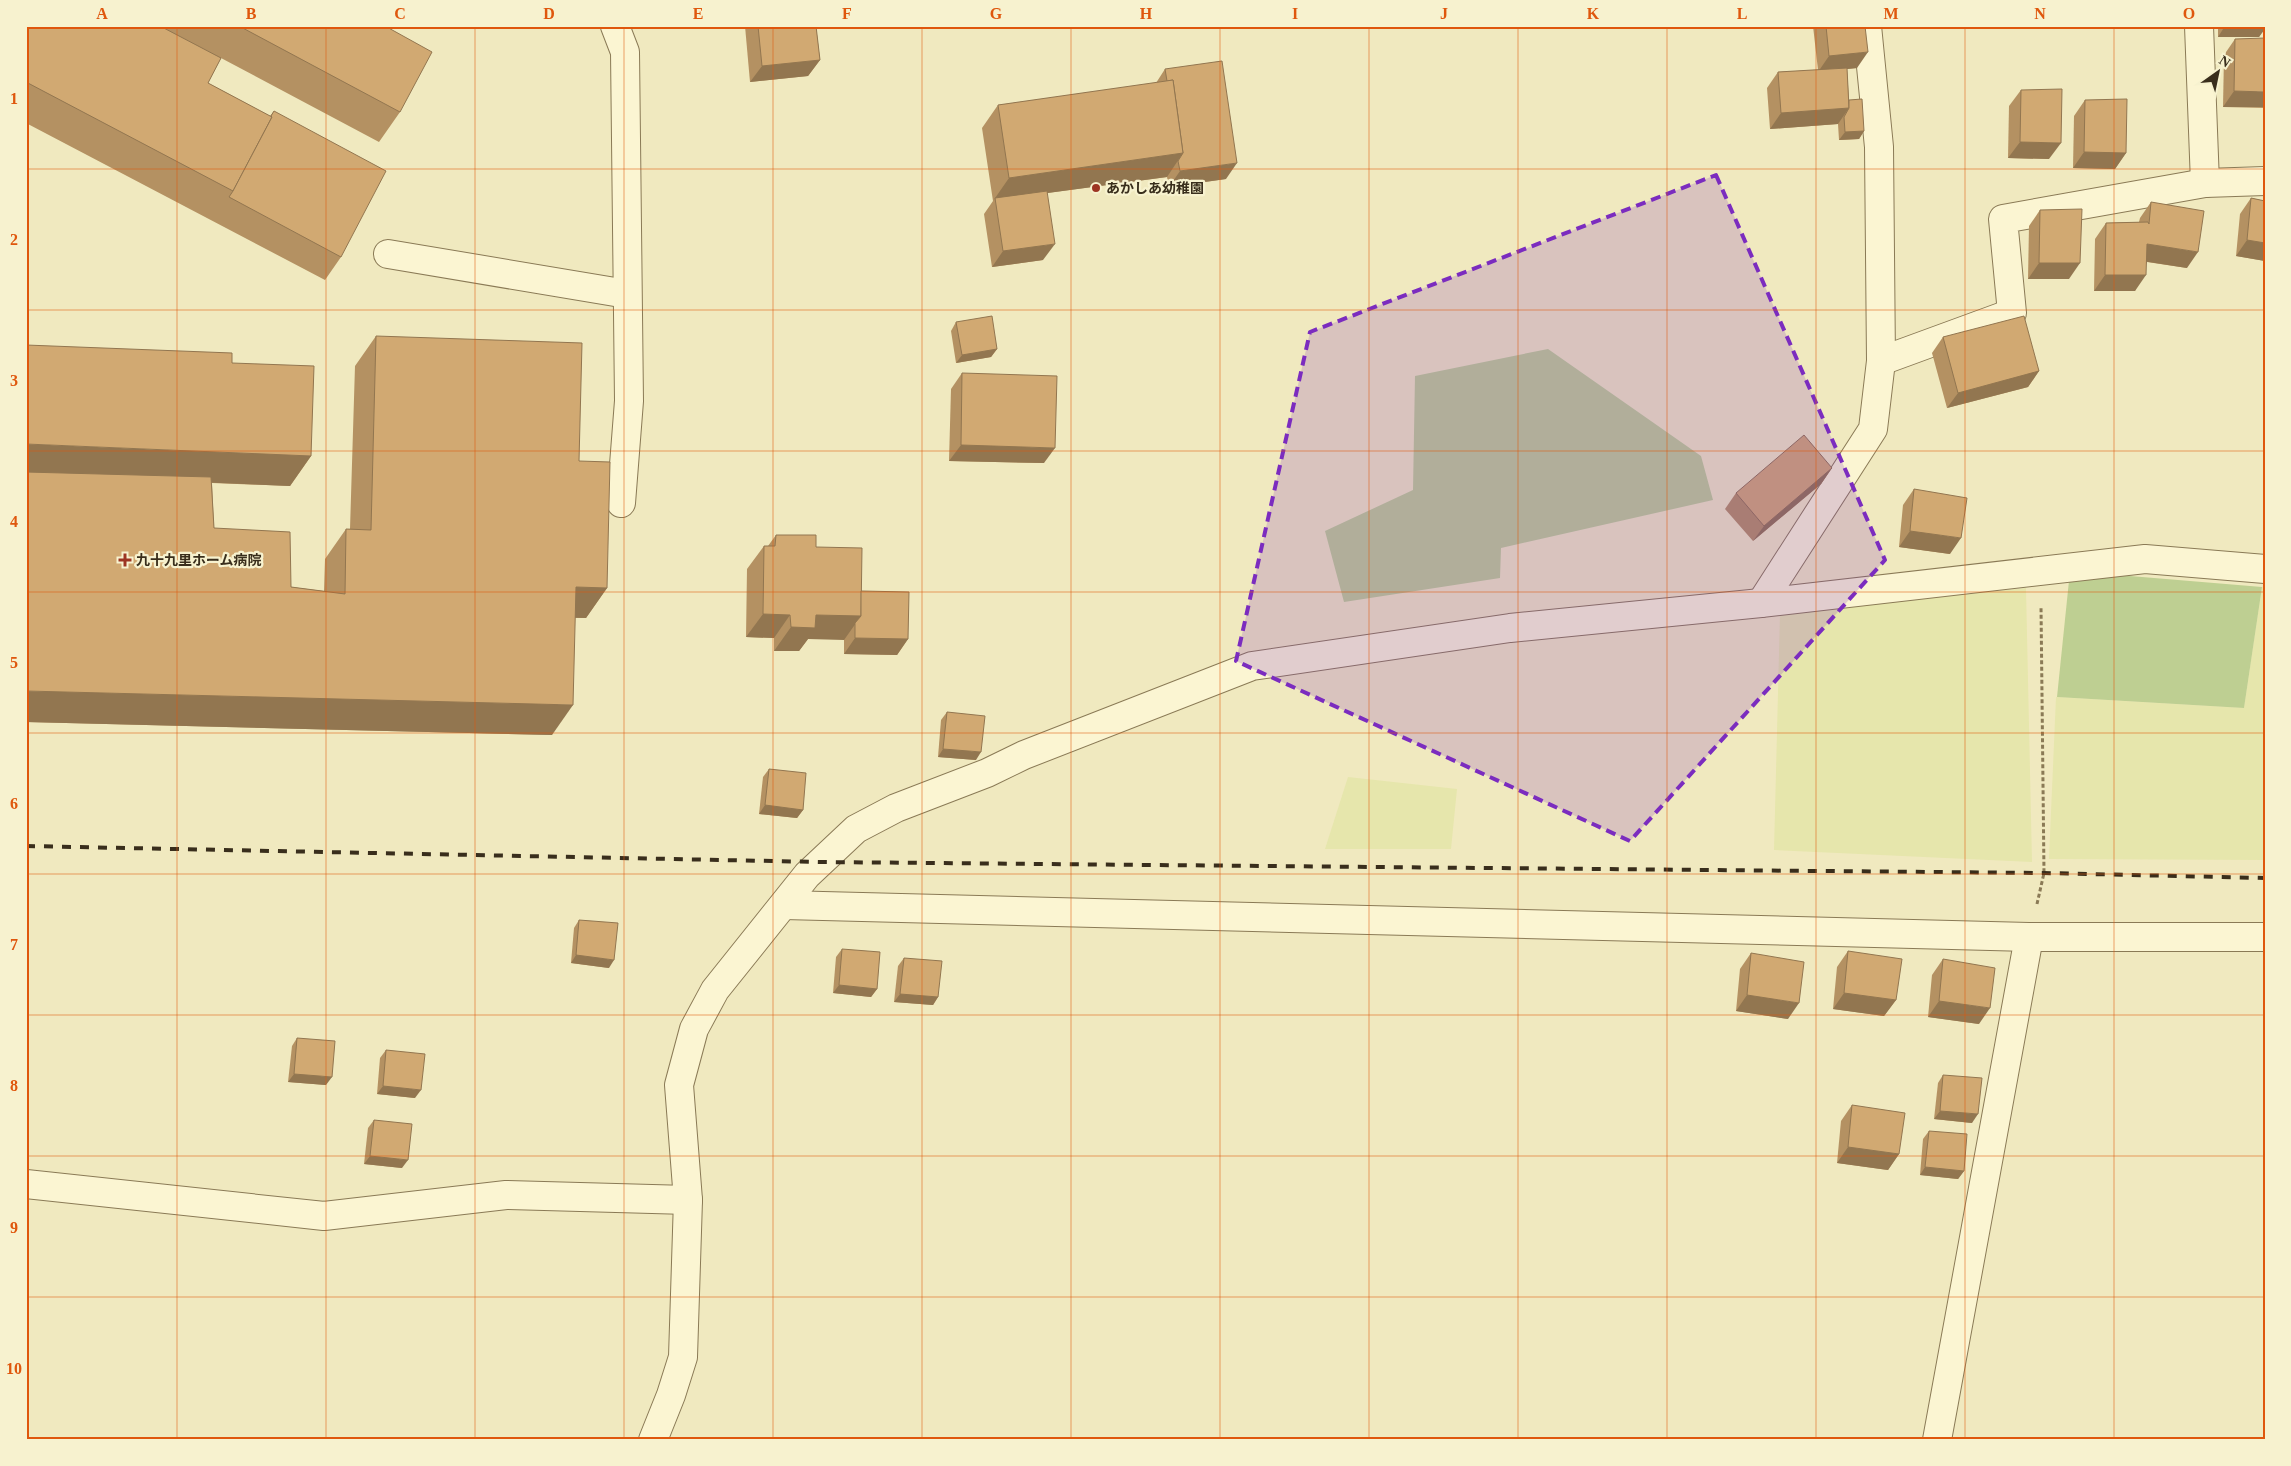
<svg xmlns="http://www.w3.org/2000/svg" width="2291" height="1466" font-family="'Times New Roman','Noto Sans JP',serif">
<rect width="100%" height="100%" fill="#f0e9bf"/>
<g fill="#e6e6ac">
<polygon points="2262,587 2265,587 2265,860 2049,859 2056,697 2244,708"/>
<polygon points="2026,588 2032,862 1774,850 1780,613"/>
<polygon points="1348,777 1457,789 1451,849 1325,849"/>
</g>
<g fill="#becf92">
<polygon points="1548,349 1701,456 1713,500 1501,548 1500,578 1344,602 1325,531 1413,490 1415,376"/>
<polygon points="2070,571 2262,587 2244,708 2057,697"/>
</g>
<g fill="none" stroke-linecap="round" stroke-linejoin="round">
<defs>
<g id="minor">
<polyline points="615,26 625,52 629,401 621,503"/>
<polyline points="2199,26 2205,183"/>
<polyline points="388,254 627,294"/>
<polyline points="1881,361 2012,313 2003,219 2205,183 2265,181"/>
<polyline points="1761,603 1873,429 1881,361 1879,147 1867,26"/>
<polyline points="784,905 2029,937 2265,937"/>
<polyline points="26,1184 324,1216 506,1195 688,1200"/>
<polyline points="653,1440 671,1395 683,1357 688,1200 679,1085 694,1029 715,990 807,875 856,829 896,808 987,773 1024,755 1252,666 1510,628 1761,603 2145,559 2265,569"/>
<polyline points="1937,1440 2029,937"/>
</g>
</defs>
<use href="#minor" stroke="#8a7a56" stroke-width="30"/>
<polyline stroke="#8a7a56" stroke-width="3" stroke-dasharray="4 2.5" stroke-linecap="butt" points="2037,904 2044,873 2041,606"/>
<use href="#minor" stroke="#fbf5d2" stroke-width="28"/>
<polyline stroke="#392e1c" stroke-width="4" stroke-dasharray="9 9" stroke-linecap="butt" points="26,846 821,862 2044,873 2265,878"/>
</g>
<g fill="#b49162">
<polygon points="26,26 385,26 400,112 379,142 221,58 208,83 270,116 274,111 341,257 325,280 26,123"/>
<polygon points="745,26 816,26 820,60 808,76 750,82"/>
<polygon points="1813,26 1865,26 1857,68 1847,69 1849,100 1864,131 1859,139 1839,140 1838,124 1770,129 1767,88 1778,72 1818,70"/>
<polygon points="2218,26 2265,26 2259,37 2218,37"/>
<polygon points="2235,39 2264,108 2223,107 2224,55"/>
<polygon points="1165,69 1226,179 1169,187 1167,177 1047,193 1043,260 992,267 984,214 993,201 982,128 998,105 1156,83"/>
<polygon points="2021,90 2049,159 2008,158 2009,106"/>
<polygon points="2085,100 2126,153 2115,169 2073,168 2074,116"/>
<polygon points="2251,198 2265,201 2265,261 2236,256 2240,214"/>
<polygon points="2151,202 2187,268 2147,262 2135,291 2094,291 2095,239 2106,223 2139,222 2140,218"/>
<polygon points="2040,210 2069,279 2028,279 2029,226"/>
<polygon points="956,322 997,349 991,357 956,363 951,331"/>
<polygon points="376,336 579,461 607,588 586,618 575,618 552,735 26,722 232,363 311,456 290,486 212,483 214,528 291,587 324,591 325,559 346,529 350,529 355,366"/>
<polygon points="1943,337 2039,371 2028,387 1947,408 1932,353"/>
<polygon points="962,373 1044,463 949,461 951,389"/>
<polygon points="1832,468 1821,484 1753,541 1725,509 1736,493"/>
<polygon points="1914,489 1950,554 1899,547 1903,505"/>
<polygon points="776,535 861,591 908,639 897,655 844,654 844,639 808,639 799,651 774,651 774,638 746,637 747,569 764,546 768,546"/>
<polygon points="947,712 976,760 938,757 941,720"/>
<polygon points="769,769 803,810 797,818 759,814 763,777"/>
<polygon points="579,920 609,968 571,963 574,928"/>
<polygon points="842,949 877,989 871,997 833,993 836,957"/>
<polygon points="1848,951 1896,1000 1884,1016 1833,1009 1837,967"/>
<polygon points="1751,953 1788,1019 1736,1011 1740,969"/>
<polygon points="904,958 938,997 933,1005 894,1002 898,966"/>
<polygon points="1943,959 1979,1024 1928,1017 1932,975"/>
<polygon points="297,1038 326,1085 288,1082 292,1046"/>
<polygon points="386,1050 415,1098 377,1094 380,1058"/>
<polygon points="1943,1075 1972,1123 1934,1119 1938,1083"/>
<polygon points="1852,1105 1899,1154 1888,1170 1837,1163 1841,1121"/>
<polygon points="374,1120 402,1168 364,1164 368,1128"/>
<polygon points="1929,1131 1964,1171 1958,1179 1920,1175 1923,1139"/>
</g>
<g fill="#927650">
<polygon points="2225,26 2265,26 2265,29 2259,37 2218,37"/>
<polygon points="1868,52 1857,68 1818,72 1829,56"/>
<polygon points="820,60 808,76 750,82 762,66"/>
<polygon points="2234,91 2265,92 2265,107 2223,107"/>
<polygon points="1849,108 1838,124 1770,129 1781,113"/>
<polygon points="1864,131 1859,139 1839,140 1845,132"/>
<polygon points="2020,142 2061,143 2049,159 2008,158"/>
<polygon points="2084,152 2126,153 2115,169 2073,168"/>
<polygon points="1183,153 1167,177 996,200 995,198 993,201 1009,178"/>
<polygon points="1237,163 1226,179 1169,187 1180,171"/>
<polygon points="2247,240 2265,243 2265,261 2236,256"/>
<polygon points="1055,244 1043,260 992,267 1003,251"/>
<polygon points="2147,244 2198,252 2187,268 2136,260"/>
<polygon points="2039,263 2080,263 2069,279 2028,279"/>
<polygon points="2105,275 2146,275 2135,291 2094,291"/>
<polygon points="997,349 991,357 956,363 962,355"/>
<polygon points="2039,371 2028,387 1947,408 1958,393"/>
<polygon points="26,444 311,456 290,486 26,475"/>
<polygon points="961,445 1055,448 1044,463 949,461"/>
<polygon points="1832,468 1821,484 1753,541 1764,526"/>
<polygon points="1910,531 1961,538 1950,554 1899,547"/>
<polygon points="576,587 607,588 586,618 555,617"/>
<polygon points="763,614 790,615 774,638 746,637"/>
<polygon points="816,615 861,616 844,640 808,639 799,651 774,651 791,627"/>
<polygon points="855,638 908,639 897,655 844,654"/>
<polygon points="26,691 573,705 552,735 26,722"/>
<polygon points="943,749 981,752 976,760 938,757"/>
<polygon points="765,805 803,810 797,818 759,814"/>
<polygon points="576,955 614,960 609,968 571,963"/>
<polygon points="839,985 877,989 871,997 833,993"/>
<polygon points="1844,993 1896,1000 1884,1016 1833,1009"/>
<polygon points="900,994 938,997 933,1005 894,1002"/>
<polygon points="1747,995 1799,1003 1788,1019 1736,1011"/>
<polygon points="1939,1001 1990,1008 1979,1024 1928,1017"/>
<polygon points="294,1074 332,1077 326,1085 288,1082"/>
<polygon points="383,1086 421,1090 415,1098 377,1094"/>
<polygon points="1940,1111 1978,1114 1972,1123 1934,1119"/>
<polygon points="1848,1147 1899,1154 1888,1170 1837,1163"/>
<polygon points="370,1156 408,1160 402,1168 364,1164"/>
<polygon points="1925,1167 1964,1171 1958,1179 1920,1175"/>
</g>
<g fill="#d1a972" stroke="#927650">
<polygon points="26,26 160,26 221,58 208,83 272,117 233,191 26,82"/>
<polygon points="239,26 385,26 432,52 400,112"/>
<polygon points="758,26 816,26 820,60 762,66"/>
<polygon points="1826,26 1865,26 1868,52 1829,56"/>
<polygon points="2265,38 2265,92 2234,91 2235,39"/>
<polygon points="1222,61 1237,163 1180,171 1178,161 1183,153 1173,80 1167,81 1165,69"/>
<polygon points="1847,68 1849,108 1781,113 1778,72"/>
<polygon points="1173,80 1183,153 1009,178 998,105"/>
<polygon points="2062,89 2061,143 2020,142 2021,90"/>
<polygon points="1862,99 1864,131 1845,132 1844,117 1849,108 1849,100"/>
<polygon points="2127,99 2126,153 2084,152 2085,100"/>
<polygon points="274,111 386,171 341,257 229,197 233,191 272,117 271,116"/>
<polygon points="1047,191 1055,244 1003,251 995,198"/>
<polygon points="2251,198 2265,201 2265,243 2247,240"/>
<polygon points="2151,202 2204,211 2198,252 2147,244 2146,275 2105,275 2106,223 2148,222 2149,224"/>
<polygon points="2082,209 2080,263 2039,263 2040,210"/>
<polygon points="992,316 997,349 962,355 956,322"/>
<polygon points="2024,316 2039,371 1958,393 1943,337"/>
<polygon points="376,336 582,343 579,461 610,462 607,588 576,587 573,705 26,691 26,472 211,477 214,528 290,532 291,587 345,594 346,529 371,530"/>
<polygon points="26,345 232,353 232,363 314,366 311,456 26,444"/>
<polygon points="962,373 1057,376 1055,448 961,445"/>
<polygon points="1804,435 1832,468 1764,526 1736,493"/>
<polygon points="1914,489 1967,498 1961,538 1910,531"/>
<polygon points="776,535 816,535 816,547 862,548 861,616 816,615 815,628 791,627 790,615 763,614 764,546 775,546"/>
<polygon points="861,591 909,592 908,639 855,638 855,623 861,616"/>
<polygon points="947,712 985,716 981,752 943,749"/>
<polygon points="769,769 806,773 803,810 765,805"/>
<polygon points="579,920 618,923 614,960 576,955"/>
<polygon points="842,949 880,952 877,989 839,985"/>
<polygon points="1848,951 1902,959 1896,1000 1844,993"/>
<polygon points="1751,953 1804,962 1799,1003 1747,995"/>
<polygon points="904,958 942,961 938,997 900,994"/>
<polygon points="1943,959 1995,968 1990,1008 1939,1001"/>
<polygon points="297,1038 335,1041 332,1077 294,1074"/>
<polygon points="386,1050 425,1054 421,1090 383,1086"/>
<polygon points="1943,1075 1982,1078 1978,1114 1940,1111"/>
<polygon points="1852,1105 1905,1113 1899,1154 1848,1147"/>
<polygon points="374,1120 412,1124 408,1160 370,1156"/>
<polygon points="1929,1131 1967,1134 1964,1171 1925,1167"/>
</g>
<path fill="#7b2cbf" fill-opacity="0.2" stroke="#7b2cbf" stroke-width="4" stroke-dasharray="10 6" stroke-linejoin="round" d="M 1716,175 L 1885,560 L 1630,841 L 1236,661 L 1310,332 Z"/>
<path fill="none" stroke="#df570d" stroke-width="1" stroke-opacity="0.55" d="M 177,26 L 177,1440M 326,26 L 326,1440M 475,26 L 475,1440M 624,26 L 624,1440M 773,26 L 773,1440M 922,26 L 922,1440M 1071,26 L 1071,1440M 1220,26 L 1220,1440M 1369,26 L 1369,1440M 1518,26 L 1518,1440M 1667,26 L 1667,1440M 1816,26 L 1816,1440M 1965,26 L 1965,1440M 2114,26 L 2114,1440M 26,169 L 2265,169M 26,310 L 2265,310M 26,451 L 2265,451M 26,592 L 2265,592M 26,733 L 2265,733M 26,874 L 2265,874M 26,1015 L 2265,1015M 26,1156 L 2265,1156M 26,1297 L 2265,1297"/>
<g fill="#9d3522" stroke="#f7f2cf" stroke-width="2">
<circle cx="1096" cy="188" r="5"/>
<path d="M122.5 552.5h5v5h5v5h-5v5h-5v-5h-5v-5h5z"/>
</g>
<g text-anchor="middle" dominant-baseline="central" stroke-width="4.5" stroke-linejoin="round" paint-order="stroke">
<g font-size="14" font-weight="bold" fill="#392e1c" stroke="#f7f2cf" text-anchor="start">
<text x="1106" y="188">あかしあ幼稚園</text>
<text x="136" y="560">九十九里ホーム病院</text>
</g>
</g>
<rect width="2291" height="1466" fill="none" stroke="#f7f2cf" stroke-width="55"/>
<g transform="translate(2218 72) rotate(33)" stroke="#f7f2cf" stroke-width="4" paint-order="stroke">
<path d="M0-4L9 19L0 12L-9 19Z" fill="#392e1c"/>
<text y="-8" font-size="14" font-weight="bold" text-anchor="middle" fill="#392e1c">N</text>
</g>
<rect x="28" y="28" width="2236" height="1410" fill="none" stroke="#df570d" stroke-width="2"/>
<g font-size="16" text-anchor="middle" font-weight="bold" fill="#df570d">
<text x="102" y="19">A</text>
<text x="251" y="19">B</text>
<text x="400" y="19">C</text>
<text x="549" y="19">D</text>
<text x="698" y="19">E</text>
<text x="847" y="19">F</text>
<text x="996" y="19">G</text>
<text x="1146" y="19">H</text>
<text x="1295" y="19">I</text>
<text x="1444" y="19">J</text>
<text x="1593" y="19">K</text>
<text x="1742" y="19">L</text>
<text x="1891" y="19">M</text>
<text x="2040" y="19">N</text>
<text x="2189" y="19">O</text>
<text x="14" y="104">1</text>
<text x="14" y="245">2</text>
<text x="14" y="386">3</text>
<text x="14" y="527">4</text>
<text x="14" y="668">5</text>
<text x="14" y="809">6</text>
<text x="14" y="950">7</text>
<text x="14" y="1091">8</text>
<text x="14" y="1233">9</text>
<text x="14" y="1374">10</text>
</g>
</svg>
